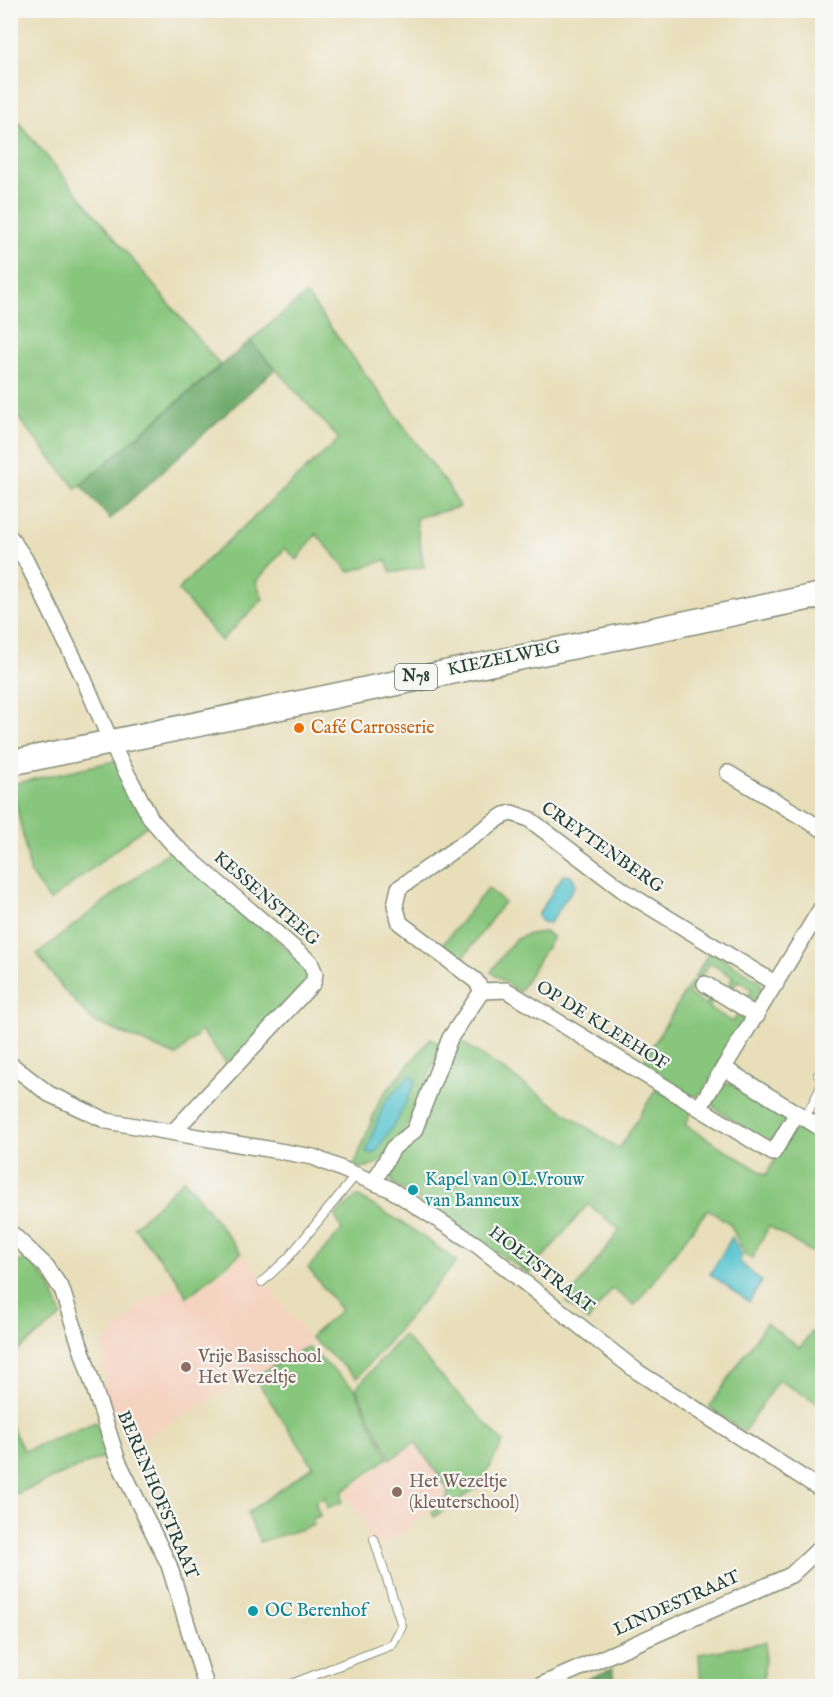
<svg xmlns="http://www.w3.org/2000/svg" width="833" height="1697" font-family="'IM FELL English',serif">
<rect width="100%" height="100%" fill="#f6f6f2"/>
<filter id="ink" filterUnits="userSpaceOnUse"><feTurbulence type="fractalNoise" baseFrequency=".0167" numOctaves="2"/><feDisplacementMap in="SourceGraphic" scale="12" xChannelSelector="R" yChannelSelector="G"/><feConvolveMatrix kernelMatrix="1 2 1 2 8 2 1 2 1" color-interpolation-filters="sRGB"/></filter>
<filter id="wash" filterUnits="userSpaceOnUse"><feTurbulence type="fractalNoise" baseFrequency=".008" numOctaves="4" result="noise"/><feDisplacementMap in="SourceGraphic" scale="24" xChannelSelector="R" yChannelSelector="G"/><feGaussianBlur stdDeviation="1.35" result="paint"/><feColorMatrix in="noise" values="0 0 0 0 0 0 0 0 0 0 0 0 0 0 0 0 0 1.4 0 .05"/><feComposite in="paint" operator="in"/></filter>
<g filter="url(#wash)">
<rect width="100%" height="100%" fill="#e8deba"/>
<g fill="#f5d3c1">
<polygon points="243,1255 312,1342 127,1447 104,1392 103,1342 139,1305 175,1284 186,1300"/>
<polygon points="415,1442 448,1490 447,1498 392,1539 380,1544 370,1541 367,1538 364,1520 344,1494"/>
</g>
<g fill="#88c67d" stroke="#548258" stroke-width="1.5">
<polygon points="10,112 220,365 76,489 11,409"/>
<polygon points="306,294 446,483 460,507 416,518 424,567 391,573 386,560 349,572 316,534 297,560 285,548 256,582 263,599 221,641 178,590 208,559 339,439 250,341"/>
<polygon points="114,761 149,824 50,901 31,875 12,784"/>
<polygon points="172,849 307,967 306,981 228,1065 201,1031 176,1056 93,1021 64,990 37,954"/>
<polygon points="488,888 504,902 461,961 441,946"/>
<path d="M 545,932 L 553,937 L 519,992 L 491,972 C 510,946 510,934 545,932 Z"/>
<polygon points="710,951 760,981 763,991 758,999 747,999 752,989 738,980 731,991 727,988 733,977 710,963 698,980 694,978"/>
<polygon points="691,982 695,984 689,995 706,1005 712,995 715,997 709,1008 733,1022 739,1011 742,1014 744,1022 704,1090 697,1096 689,1095 641,1065"/>
<path d="M 431,1038 L 440,1045 C 429,1074 396,1182 354,1166 L 380,1099 Z"/>
<polygon points="458,1039 619,1149 656,1089 692,1111 685,1125 766,1175 797,1124 822,1139 822,1259 769,1226 752,1259 745,1255 730,1224 708,1209 635,1305 612,1289 588,1321 566,1302 620,1230 588,1204 529,1274 393,1183 388,1171"/>
<polygon points="724,1084 733,1084 790,1118 773,1146 713,1107 714,1100"/>
<polygon points="184,1179 241,1253 187,1297 177,1279 134,1227"/>
<polygon points="357,1196 406,1225 457,1261 357,1378 310,1337 341,1310 308,1268 342,1230 335,1216"/>
<polygon points="26,1255 50,1285 62,1316 11,1356 11,1271"/>
<polygon points="766,1323 800,1348 811,1332 822,1339 822,1405 778,1380 744,1432 709,1407"/>
<polygon points="403,1335 503,1442 479,1486 434,1517 432,1512 447,1498 448,1489 415,1442 391,1459 356,1388"/>
<polygon points="307,1347 354,1388 388,1458 342,1492 342,1502 327,1508 325,1497 315,1502 320,1516 312,1519 314,1525 260,1542 247,1513 313,1466 257,1381 263,1378 261,1373"/>
<polygon points="96,1422 110,1454 11,1496 10,1424 24,1451"/>
<polygon points="766,1642 763,1686 701,1686 699,1654"/>
</g>
<g fill="#6eab6c" stroke="#467450" stroke-width="1.5">
<polygon points="250,341 275,369 110,519 81,485"/>
<polygon points="612,1669 616,1686 570,1686"/>
</g>
<g fill="#57c4cf" stroke="#3b8082" stroke-width="1.5">
<polygon points="563,875 572,876 576,884 550,923 542,922 538,915"/>
<polygon points="410,1075 416,1080 399,1117 375,1153 366,1153 384,1103"/>
<polygon points="732,1237 742,1255 740,1262 762,1282 749,1302 710,1274"/>
</g>
</g>
<g filter="url(#ink)">
<g fill="none" stroke-linecap="round" stroke-linejoin="round">
<defs>
<g id="service">
<polyline points="818,1075 822,1079"/>
<polyline points="805,1118 822,1085"/>
<polyline points="262,1282 288,1258 356,1175"/>
<polyline points="286,1686 392,1645 402,1626 374,1539"/>
</g>
<g id="minor">
<polyline points="10,537 25,559 82,675 115,751 151,819 173,844 310,962 315,974 313,983 174,1131"/>
<polyline points="728,773 822,829"/>
<polyline points="705,984 757,1016"/>
<polyline points="482,991 476,981 400,923 395,905 399,888 504,815 512,813 529,819 624,891 776,984"/>
<polyline points="482,991 506,990 773,1153 797,1113"/>
<polyline points="10,1064 49,1094 107,1121 313,1157 390,1189 477,1245 638,1372 822,1490"/>
<polyline points="724,1068 822,1129"/>
<polyline points="699,1108 822,907"/>
<polyline points="374,1182 393,1148 414,1131 450,1038 482,991"/>
<polyline points="10,1232 47,1267 62,1290 118,1461 169,1565 206,1686"/>
<polyline points="539,1686 791,1575 822,1546"/>
</g>
<polyline id="primary" points="10,763 822,595"/>
</defs>
<use href="#service" stroke="#848e77" stroke-width="10"/>
<use href="#minor" stroke="#848e77" stroke-width="18"/>
<use href="#primary" stroke="#848e77" stroke-width="27"/>
<use href="#service" stroke="#fff" stroke-width="8"/>
<use href="#minor" stroke="#fff" stroke-width="15"/>
<use href="#primary" stroke="#fff" stroke-width="24"/>
</g>
</g>
<circle fill="#e8710a" stroke="#f6f6f2" stroke-width="2" cx="299" cy="728" r="6"/>
<g fill="#0f9aa8" stroke="#f6f6f2" stroke-width="2">
<circle cx="413" cy="1190" r="6"/>
<circle cx="253" cy="1611" r="6"/>
</g>
<g fill="#8d6e63" stroke="#f6f6f2" stroke-width="2">
<circle cx="186" cy="1367" r="6"/>
<circle cx="397" cy="1492" r="6"/>
</g>
<g text-anchor="middle" dominant-baseline="central" stroke-width="4.5" stroke-linejoin="round" paint-order="stroke">
<rect fill="#f6f6f2" stroke="#60746d" stroke-width="1.5" x="395" y="664" width="42" height="26" rx="4.5"/>
<g font-size="16" font-weight="bold" fill="#1f3d34">
<text x="416" y="677">N78</text>
</g>
<g font-size="18" fill="#1f3d34" stroke="#f6f6f2">
<text transform="translate(504 659) rotate(-12)">KIEZELWEG</text>
<text transform="translate(602 848) rotate(35)">CREYTENBERG</text>
<text transform="translate(266 899) rotate(41)">KESSENSTEEG</text>
<text transform="translate(602 1026) rotate(32)">OP DE KLEEHOF</text>
<text transform="translate(541 1270) rotate(38)">HOLTSTRAAT</text>
<text transform="translate(157 1495) rotate(67)">BERENHOFSTRAAT</text>
<text transform="translate(677 1604) rotate(-24)">LINDESTRAAT</text>
</g>
<g font-size="18" fill="#c56008" stroke="#f6f6f2" text-anchor="start">
<text x="311" y="728">Café Carrosserie</text>
</g>
<g font-size="18" fill="#0d838f" stroke="#f6f6f2" text-anchor="start">
<text x="425" y="1180">Kapel van O.L.Vrouw<tspan x="425" dy="21">van Banneux</tspan></text>
<text x="265" y="1611">OC Berenhof</text>
</g>
<g font-size="18" fill="#785e54" stroke="#f6f6f2" text-anchor="start">
<text x="198" y="1357">Vrije Basisschool<tspan x="198" dy="21">Het Wezeltje</tspan></text>
<text x="409" y="1482">Het Wezeltje<tspan x="409" dy="21">(kleuterschool)</tspan></text>
</g>
</g>
<rect width="833" height="1697" fill="none" stroke="#f6f6f2" stroke-width="36"/>
</svg>
